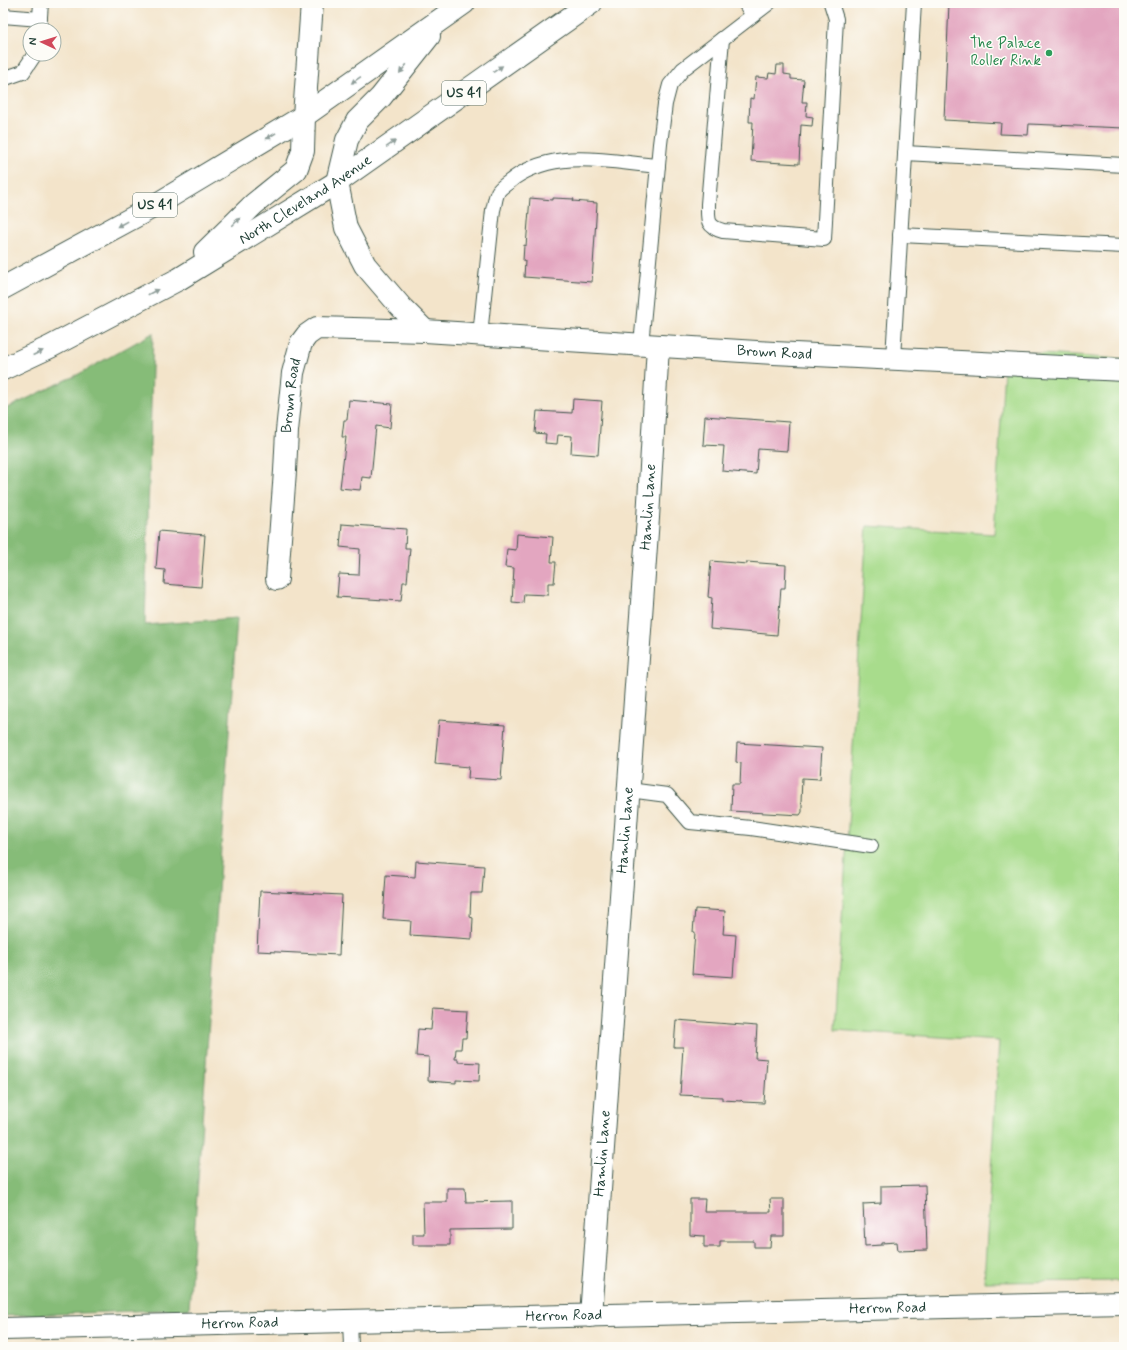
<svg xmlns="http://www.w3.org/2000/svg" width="1127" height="1350" font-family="Mynerve,sans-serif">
<rect width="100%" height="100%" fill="#fdfcf7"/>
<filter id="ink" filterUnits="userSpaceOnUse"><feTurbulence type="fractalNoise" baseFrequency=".025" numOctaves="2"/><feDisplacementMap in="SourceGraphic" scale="8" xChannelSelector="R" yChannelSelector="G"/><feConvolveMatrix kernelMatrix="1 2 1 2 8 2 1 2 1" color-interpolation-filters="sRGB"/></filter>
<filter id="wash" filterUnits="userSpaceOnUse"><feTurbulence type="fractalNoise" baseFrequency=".012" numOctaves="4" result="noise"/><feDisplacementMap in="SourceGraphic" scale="16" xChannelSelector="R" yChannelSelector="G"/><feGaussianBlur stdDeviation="0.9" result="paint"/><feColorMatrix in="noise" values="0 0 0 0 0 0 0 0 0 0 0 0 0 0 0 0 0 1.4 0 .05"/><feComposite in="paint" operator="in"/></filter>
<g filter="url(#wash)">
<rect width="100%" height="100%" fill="#f3e4ca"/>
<polygon fill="#a8dc8c" stroke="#648c60" points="1005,352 1124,359 1124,1281 984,1282 999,1041 835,1030 867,526 994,534"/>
<polygon fill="#86bc78" stroke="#527c56" points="153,333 145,625 237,618 189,1309 3,1316 3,410 77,375"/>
<g id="blocks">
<g fill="#e3a6c0">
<polygon points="949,3 1124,3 1124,128 1029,124 1028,135 1000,134 1001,123 944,120"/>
<polygon points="777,65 784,65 784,74 791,75 791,79 804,80 802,102 807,102 806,116 813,117 812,126 801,125 799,164 751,161 753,122 749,122 750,98 754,99 756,77 768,78 769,73 776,74"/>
<polygon points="530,198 553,200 553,198 574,199 573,201 597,203 592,282 524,277 525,261 523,261 524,245 526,246"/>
<polygon points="573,399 602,401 598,455 571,453 572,436 558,435 557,444 545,443 546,434 535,433 537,411 572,413"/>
<polygon points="349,400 392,404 390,428 376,426 371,478 362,477 360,490 340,488 346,437 342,437 344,420 347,420"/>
<polygon points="705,416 789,422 787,451 758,449 756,474 722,471 724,446 703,445"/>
<polygon points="342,524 406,529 405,548 410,548 407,582 403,582 401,601 337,597 339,574 359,575 360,549 340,547"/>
<polygon points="159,531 205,535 201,587 164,584 165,570 156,569"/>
<polygon points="517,534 553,537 551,562 556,562 554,583 548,583 548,595 524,594 523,603 512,602 514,568 505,567 507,549 516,550"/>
<polygon points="711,561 747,564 747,562 786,565 785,588 781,588 777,635 710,629 712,598 708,597"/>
<polygon points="439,720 505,725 501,780 468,778 469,767 435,764"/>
<polygon points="737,743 822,748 820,779 802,778 801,803 802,804 802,812 800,815 731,811 732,784 740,784 741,763 736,762"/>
<polygon points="416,861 484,866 482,893 471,893 470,917 473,918 472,939 410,935 411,921 383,919 386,875 415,877"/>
<polygon points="260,891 342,895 339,955 257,951"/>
<polygon points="695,909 725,911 723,934 736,935 733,977 692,974 695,932 693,932"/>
<polygon points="433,1008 468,1010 466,1038 462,1038 461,1049 456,1049 455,1059 458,1059 458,1062 480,1063 479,1081 456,1080 456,1083 428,1081 429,1057 416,1056 418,1029 431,1030"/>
<polygon points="676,1020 757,1026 755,1058 767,1059 764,1103 743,1102 741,1100 741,1101 722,1100 722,1097 680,1095 683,1047 674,1047"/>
<polygon points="925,1185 927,1250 898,1251 897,1242 882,1243 882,1245 865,1246 863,1204 881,1203 881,1186"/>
<polygon points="447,1188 465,1188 466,1202 512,1201 512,1229 450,1230 450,1245 413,1245 413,1234 424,1234 423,1202 447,1202"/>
<polygon points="690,1199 705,1199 704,1212 771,1212 770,1199 784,1199 784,1236 771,1236 770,1247 754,1247 754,1241 720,1241 720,1247 704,1247 704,1236 690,1235"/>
</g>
</g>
</g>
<g filter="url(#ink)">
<use href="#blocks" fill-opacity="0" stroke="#3f564a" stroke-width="1"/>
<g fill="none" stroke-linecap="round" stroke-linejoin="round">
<defs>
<g id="lane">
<polyline points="745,3 753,15"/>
<polyline points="3,16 40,19"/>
<polyline points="39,30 41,3"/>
<path d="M 722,39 L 708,204 C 708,220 706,226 723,231 L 824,239 L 836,19 L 831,3"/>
<polyline points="3,79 23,72 35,54"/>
<polyline points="905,153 1124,165"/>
<polyline points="900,235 1124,246"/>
<path d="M 480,335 L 493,210 C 495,204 495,197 498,192 C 500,187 510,182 514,178 C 558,148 609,162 658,166"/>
<polyline points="641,345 660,144 665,104 670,85 683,69 769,3"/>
<polyline points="893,358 914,3"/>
<polyline points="629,790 667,795 690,822 751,828 871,846"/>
<polyline points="350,1320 351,1347"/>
</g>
<g id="street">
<polyline points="304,116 312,3"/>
<polyline points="337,182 346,228 365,265 401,307 425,331"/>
<path id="s1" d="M 277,579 L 285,471 L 287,431 L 293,373 L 301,343 L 307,335 L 317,328 L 425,331 L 774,353 L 1124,370"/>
<path id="s2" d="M 591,1316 L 648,518 L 658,346"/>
<path id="s3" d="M 3,1329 L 1124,1303"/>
</g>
<g id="primary">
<polyline points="337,182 347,140 357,121 381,97 429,36"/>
<polyline points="205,252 254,204 296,170 303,151 304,116"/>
<polyline points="3,288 149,209 304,116 464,3"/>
<path id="s4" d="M 3,369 L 50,347 L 179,279 L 337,182 L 591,3"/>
</g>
</defs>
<use href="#lane" stroke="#3f564a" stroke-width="16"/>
<use href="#street" stroke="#3f564a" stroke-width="24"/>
<use href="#primary" stroke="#3f564a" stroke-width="24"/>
<use href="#lane" stroke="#fff" stroke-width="14"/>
<use href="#street" stroke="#fff" stroke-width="22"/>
<use href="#primary" stroke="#fff" stroke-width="22"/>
</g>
<defs><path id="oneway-solid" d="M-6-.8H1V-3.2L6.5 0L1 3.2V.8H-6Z"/></defs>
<g fill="#8f9e9a">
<use href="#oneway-solid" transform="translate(403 69) rotate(129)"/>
<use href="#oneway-solid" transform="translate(498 69) rotate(-35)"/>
<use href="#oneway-solid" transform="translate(356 80) rotate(145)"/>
<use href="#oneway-solid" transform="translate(271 136) rotate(149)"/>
<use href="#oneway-solid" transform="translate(391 144) rotate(-35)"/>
<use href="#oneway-solid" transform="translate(236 222) rotate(-45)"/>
<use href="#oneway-solid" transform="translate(122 224) rotate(151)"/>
<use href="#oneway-solid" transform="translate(153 292) rotate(-28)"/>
<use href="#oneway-solid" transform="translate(38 353) rotate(-25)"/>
</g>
</g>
<circle fill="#2e9e5b" stroke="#fdfcf7" stroke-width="1.5" cx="1049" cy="53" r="4"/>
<g text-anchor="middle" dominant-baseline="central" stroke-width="3" stroke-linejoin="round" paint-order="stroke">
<g fill="#fdfcf7" stroke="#62766e" stroke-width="1">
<rect x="442" y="81" width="44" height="24" rx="3"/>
<rect x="133" y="193" width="44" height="24" rx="3"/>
</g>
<g font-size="14" font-weight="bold" fill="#1f3d34">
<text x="464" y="93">US 41</text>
<text x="155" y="205">US 41</text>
</g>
<g font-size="15" fill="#27864d" stroke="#fdfcf7" text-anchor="end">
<text x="1041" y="44">The Palace<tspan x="1041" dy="17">Roller Rink</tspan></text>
</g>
<g font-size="15" fill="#1f3d34" stroke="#fdfcf7">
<text stroke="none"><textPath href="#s4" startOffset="347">North Cleveland Avenue</textPath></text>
<text stroke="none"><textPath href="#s1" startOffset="718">Brown Road</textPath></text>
<text stroke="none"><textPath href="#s1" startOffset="184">Brown Road</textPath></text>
<text stroke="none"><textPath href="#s2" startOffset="811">Hamlin Lane</textPath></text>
<text stroke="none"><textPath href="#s2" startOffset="487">Hamlin Lane</textPath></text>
<text stroke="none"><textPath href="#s2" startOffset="163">Hamlin Lane</textPath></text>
<text stroke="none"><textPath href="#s3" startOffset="885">Herron Road</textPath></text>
<text stroke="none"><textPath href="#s3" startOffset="561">Herron Road</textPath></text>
<text stroke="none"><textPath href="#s3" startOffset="237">Herron Road</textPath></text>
</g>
</g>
<rect width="1127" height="1350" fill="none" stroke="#fdfcf7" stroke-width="16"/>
<g transform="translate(42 42) rotate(274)"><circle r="19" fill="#fdfcf7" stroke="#a4b0a9"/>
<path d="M0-3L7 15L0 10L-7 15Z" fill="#d1495b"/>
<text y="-6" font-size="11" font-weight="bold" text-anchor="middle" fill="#1f3d34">N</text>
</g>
</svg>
